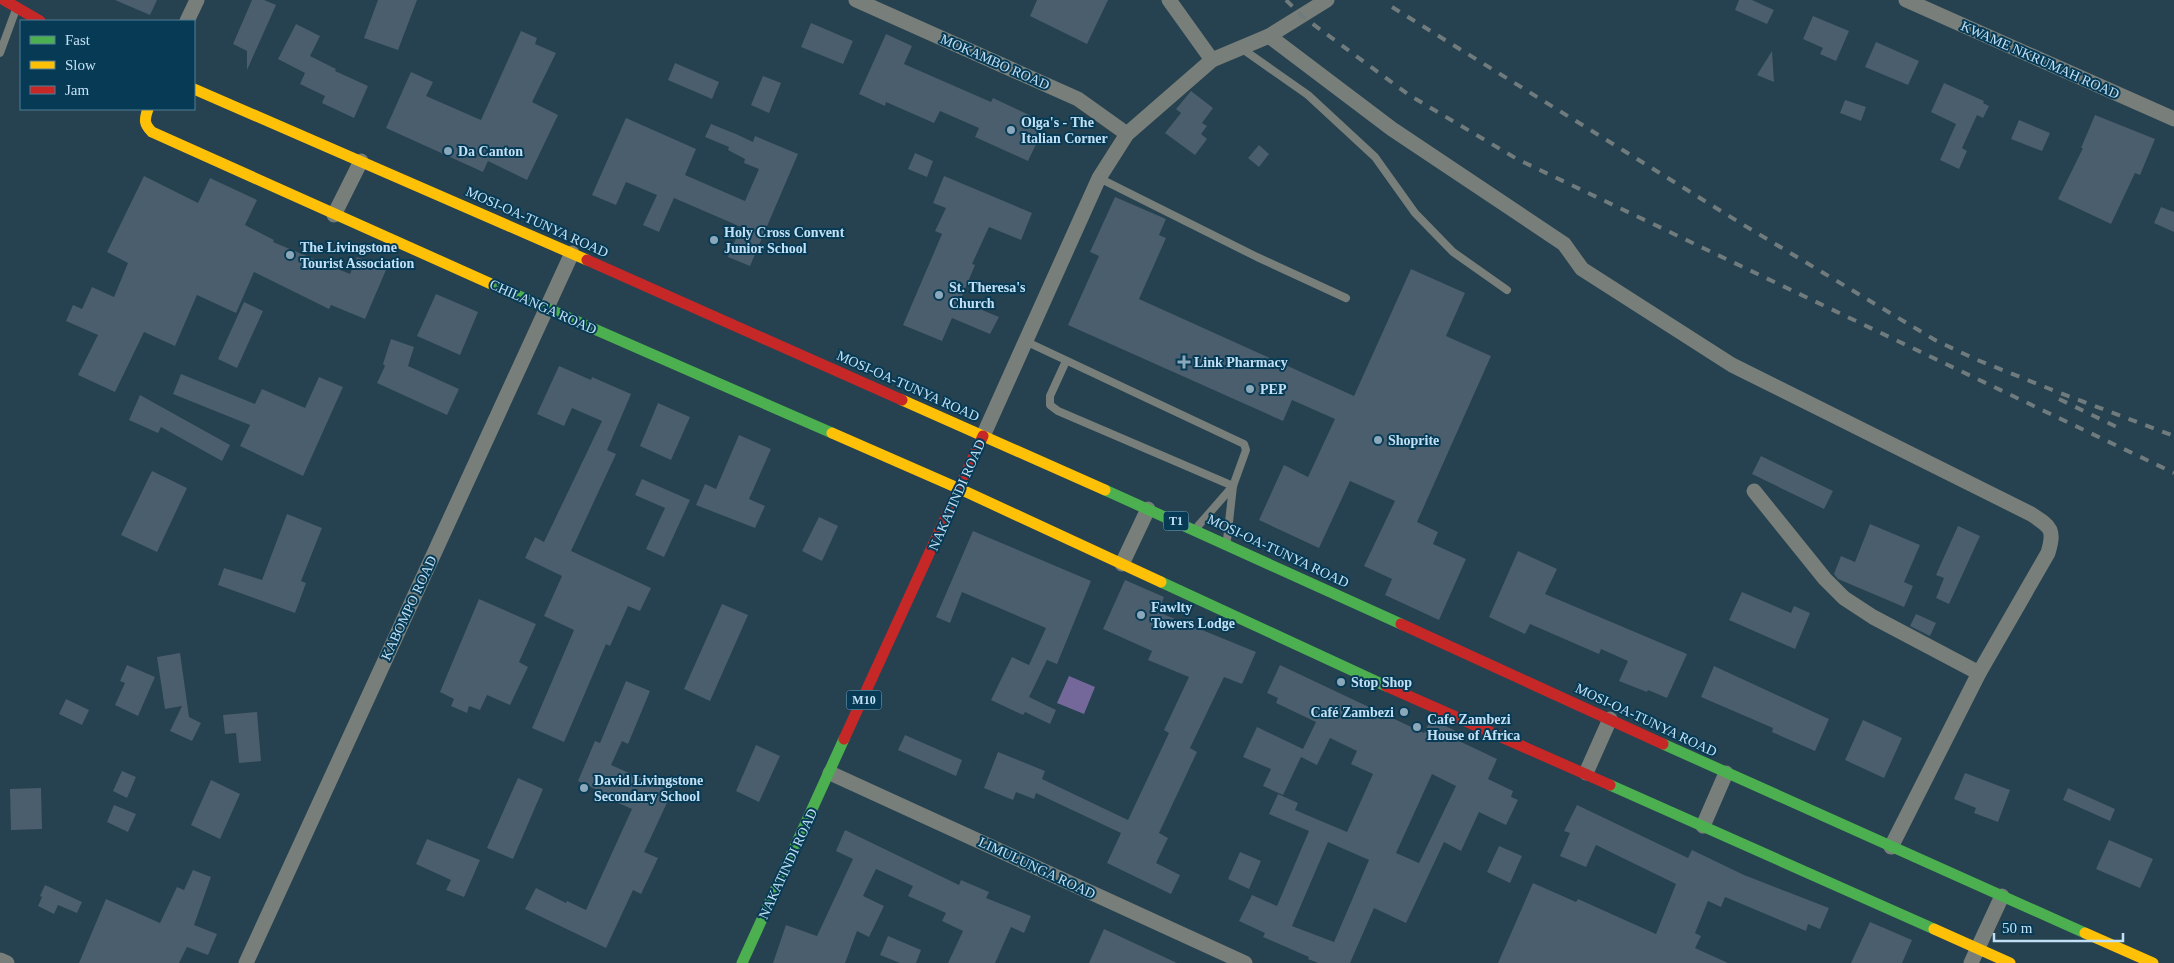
<svg xmlns="http://www.w3.org/2000/svg" width="2174" height="963" font-family="Georgia,serif">
<rect width="100%" height="100%" fill="#26414f"/>
<polygon fill="#736899" points="1069,676 1095,687 1084,714 1057,703"/>
<g fill="#4b5e6d" fill-rule="evenodd">
<polygon points="115,0 157,0 150,15"/>
<polygon points="252,0 264,0 276,5 247,70 247,51 233,44"/>
<polygon points="378,0 417,0 398,50 364,38"/>
<polygon points="1037,0 1108,0 1087,44 1030,16"/>
<polygon points="1739,0 1752,0 1774,10 1767,24 1735,10"/>
<polygon points="1813,16 1849,31 1836,61 1820,54 1823,48 1803,39"/>
<polygon points="811,23 853,41 843,64 801,47"/>
<polygon points="296,24 320,36 310,56 336,69 335,71 368,86 354,118 322,103 325,96 300,84 305,73 278,59"/>
<polygon points="521,31 537,38 535,44 556,53 532,102 558,115 527,180 488,161 483,172 386,128 411,72 433,82 426,96 481,120"/>
<polygon points="886,34 912,46 904,64 991,102 993,98 1046,123 1028,161 975,137 979,128 940,111 934,123 886,102 885,106 859,94"/>
<polygon points="1876,42 1919,61 1908,85 1865,67"/>
<polygon points="1772,51 1774,82 1757,75"/>
<polygon points="675,63 719,82 712,99 668,80"/>
<polygon points="763,76 781,83 769,113 751,105"/>
<polygon points="1944,83 1984,101 1983,103 1989,106 1983,118 1977,115 1962,148 1967,151 1959,169 1940,160 1956,124 1931,112"/>
<polygon points="1191,91 1213,108 1202,123 1207,126 1201,134 1207,139 1195,155 1165,133 1181,113 1176,109"/>
<polygon points="1845,100 1866,107 1861,121 1840,113"/>
<polygon points="2095,115 2155,139 2140,175 2135,173 2111,224 2058,199 2083,148 2081,148"/>
<polygon points="626,118 696,149 685,175 745,201 759,169 744,163 745,159 728,150 729,147 705,137 711,124 736,134 753,142 755,136 798,154 750,266 728,257 741,227 674,198 659,232 643,225 657,195 626,182 616,205 592,195"/>
<polygon points="2019,120 2050,133 2042,151 2011,139"/>
<polygon points="1259,145 1269,154 1259,167 1248,158"/>
<polygon points="915,153 933,161 927,177 908,169"/>
<polygon points="144,176 198,203 210,178 257,200 245,225 274,240 273,242 350,274 357,257 386,270 365,319 331,305 329,309 254,272 236,313 197,295 175,346 144,332 115,392 78,375 98,335 66,321 73,305 82,309 92,287 114,297 128,263 107,252"/>
<polygon points="944,176 1032,213 1021,240 989,227 972,264 975,265 960,301 999,317 990,334 952,318 942,341 903,325 942,234 935,231 946,208 933,203"/>
<polygon points="1115,197 1166,219 1159,235 1166,238 1139,299 1354,396 1411,269 1465,293 1446,336 1491,356 1417,522 1438,532 1433,544 1466,559 1439,620 1385,595 1392,579 1364,566 1395,501 1350,481 1319,548 1259,520 1284,465 1308,477 1335,419 1292,400 1283,421 1068,325 1099,256 1090,252"/>
<polygon points="2161,207 2174,212 2174,232 2154,223"/>
<polygon points="436,294 478,312 460,355 417,336"/>
<polygon points="244,302 263,311 237,368 218,359"/>
<polygon points="391,339 414,347 408,366 459,389 447,415 377,383 385,366 383,364"/>
<polygon points="559,366 591,380 592,377 631,394 607,450 616,454 571,551 651,588 640,611 628,606 610,646 606,644 564,742 532,728 574,630 544,616 562,576 525,558 535,537 544,542 602,421 572,408 564,426 537,414"/>
<polygon points="181,374 255,404 262,389 305,408 319,377 343,387 303,476 240,446 250,425 173,394"/>
<polygon points="140,395 230,445 222,461 161,427 158,433 129,420"/>
<polygon points="658,403 690,417 671,460 640,446"/>
<polygon points="739,435 771,449 749,499 765,506 755,528 696,505 705,484 716,489"/>
<polygon points="1761,456 1833,491 1824,509 1752,474"/>
<polygon points="152,471 187,488 157,552 121,535"/>
<polygon points="642,479 690,500 664,557 646,549 665,508 635,495"/>
<polygon points="287,514 322,528 301,581 306,583 295,613 218,585 224,568 262,580"/>
<polygon points="819,517 838,526 822,561 802,551"/>
<polygon points="1870,524 1920,545 1904,582 1913,586 1904,607 1838,579 1834,574 1841,556 1855,562"/>
<polygon points="1958,526 1980,536 1949,604 1936,598 1944,578 1936,575"/>
<polygon points="973,531 1091,581 1057,664 1047,660 1029,697 1056,710 1050,724 1025,712 1023,715 991,700 1012,657 1029,665 1046,628 962,592 950,623 936,617"/>
<polygon points="1518,551 1557,569 1545,594 1687,654 1667,698 1648,690 1647,692 1619,681 1628,661 1601,649 1599,654 1530,624 1525,634 1489,617"/>
<polygon points="1125,580 1164,597 1158,612 1256,652 1242,684 1224,677 1190,748 1197,752 1159,833 1168,838 1156,863 1180,875 1171,894 1107,863 1121,833 1036,793 1034,799 1016,792 1013,800 984,788 998,752 1045,771 1042,779 1128,820 1169,733 1164,730 1189,677 1148,660 1152,651 1103,629"/>
<polygon points="1742,592 1791,613 1794,606 1810,613 1795,649 1729,620"/>
<polygon points="479,599 536,624 519,662 528,667 510,705 487,695 480,710 469,706 467,713 451,706 454,699 440,692"/>
<polygon points="722,604 748,615 710,701 684,689"/>
<polygon points="1916,614 1936,623 1930,636 1910,626"/>
<polygon points="180,653 189,717 201,723 192,741 170,731 182,706 165,709 157,657"/>
<polygon points="127,665 155,677 138,716 115,705 125,683 120,681"/>
<path d="M 1280,665 L 1424,733 L 1431,719 L 1460,733 L 1457,740 L 1497,759 L 1488,779 L 1513,791 L 1511,797 L 1518,800 L 1506,825 L 1479,812 L 1461,851 L 1444,842 L 1406,923 L 1374,908 L 1350,963 L 1318,963 L 1308,959 L 1309,957 L 1263,937 L 1265,933 L 1239,921 L 1252,895 L 1277,906 L 1309,831 L 1269,814 L 1278,794 L 1298,803 L 1295,810 L 1347,832 L 1373,774 L 1351,764 L 1357,751 L 1330,738 L 1317,765 L 1301,757 L 1283,795 L 1263,786 L 1271,769 L 1243,757 L 1257,727 L 1303,749 L 1316,722 L 1276,703 L 1278,698 L 1267,693 ZM 1432,774 L 1456,786 L 1419,863 L 1396,853 ZM 1328,842 L 1369,860 L 1334,942 L 1292,926 Z"/>
<polygon points="1714,666 1829,719 1815,751 1772,732 1773,728 1701,697"/>
<polygon points="626,681 650,691 628,744 622,741 611,765 672,792 644,852 658,858 641,894 633,890 606,948 525,909 536,888 566,903 567,901 586,910 632,809 609,799 610,796 578,781 595,741 600,743"/>
<polygon points="66,699 89,710 82,725 59,714"/>
<polygon points="257,712 261,761 239,763 236,733 225,734 223,715"/>
<polygon points="1863,720 1902,738 1884,778 1845,760"/>
<polygon points="905,735 962,760 956,776 898,750"/>
<polygon points="756,745 780,756 759,802 736,791"/>
<polygon points="122,771 136,777 127,798 113,791"/>
<polygon points="1965,773 2010,790 1998,822 1974,813 1976,808 1954,799"/>
<polygon points="518,778 543,789 513,859 487,848"/>
<polygon points="211,780 240,794 220,839 191,825"/>
<polygon points="41,788 42,829 11,830 10,789"/>
<polygon points="2068,788 2115,809 2110,821 2063,800"/>
<polygon points="114,805 136,814 128,832 107,822"/>
<polygon points="1577,805 1688,858 1692,850 1744,875 1829,908 1820,929 1808,924 1806,931 1725,897 1721,907 1708,901 1695,933 1701,936 1695,948 1728,963 1498,963 1533,883 1576,902 1578,899 1656,934 1676,884 1596,845 1586,867 1560,856 1570,833 1564,831"/>
<polygon points="845,830 959,885 961,880 989,892 986,898 1031,916 1024,933 1011,927 995,963 948,963 963,931 942,921 946,913 908,896 913,886 876,869 863,896 884,906 869,937 857,931 845,963 773,963 786,925 817,936 853,859 836,851"/>
<polygon points="427,839 480,860 464,897 446,890 451,880 416,864"/>
<polygon points="2109,840 2153,859 2140,888 2096,869"/>
<polygon points="1499,846 1522,856 1510,883 1487,872"/>
<polygon points="1240,852 1261,861 1249,889 1228,879"/>
<polygon points="193,870 211,877 194,925 217,934 208,955 187,947 179,963 79,963 106,899 160,923 177,887 184,890"/>
<polygon points="45,885 82,902 77,913 58,905 54,914 38,906 42,897 40,896"/>
<polygon points="1870,922 1912,940 1902,963 1851,963"/>
<polygon points="1104,929 1177,963 1089,963"/>
<polygon points="888,936 921,950 916,963 900,963 880,955"/>
</g>
<g fill="none" stroke-linecap="round" stroke-linejoin="round">
<g stroke="#787e79" stroke-width="8">
<polyline points="1241,48 1308,95 1375,157 1415,213 1453,252 1507,290"/>
<polyline points="0,53 15,12"/>
<polyline points="1099,178 1257,257 1346,298"/>
<polyline points="1025,341 1244,444 1246,450 1233,486 1227,540"/>
<polyline points="1066,361 1050,396 1050,405 1058,411 1233,486"/>
<polyline points="1198,526 1233,486"/>
</g>
<g stroke="#787e79" stroke-width="15">
<polyline points="856,0 1078,99 1127,134"/>
<polyline points="1169,0 1212,60"/>
<polyline points="1906,0 2174,119"/>
<polyline points="187,21 197,0"/>
<path d="M 1269,36 L 1392,129 L 1564,244 L 1582,269 L 1732,365 L 2031,514 C 2051,527 2055,529 2048,553 L 1979,673 L 1891,847"/>
<polyline points="334,215 361,161"/>
<polyline points="983,436 1099,178 1127,134 1212,60 1269,36 1327,0"/>
<polyline points="1754,491 1825,579 1844,598 1873,617 1979,673"/>
<polyline points="1122,564 1148,509"/>
<polyline points="830,773 1245,963"/>
<polyline points="1586,773 1610,719"/>
<polyline points="1703,826 1726,773"/>
<polyline points="0,960 7,963"/>
<polyline points="246,963 572,253"/>
<polyline points="1971,963 2002,896"/>
</g>
<g stroke="#4caf50" stroke-width="11">
<polyline points="489,283 832,433"/>
<polyline points="1105,490 1401,624"/>
<polyline points="1161,582 1386,686"/>
<polyline points="1663,744 2085,933"/>
<polyline points="1610,785 1934,929"/>
<polyline points="742,963 844,739"/>
</g>
<g stroke="#ffc107" stroke-width="11">
<polyline points="194,89 587,260"/>
<path d="M 148,109 C 144,120 144,124 152,132 L 489,283"/>
<polyline points="902,400 1105,490"/>
<polyline points="832,433 960,489 1161,582"/>
<polyline points="1934,929 2010,963"/>
<polyline points="2085,933 2153,963"/>
</g>
<g stroke="#c62828" stroke-width="11">
<polyline points="4,0 40,21"/>
<polyline points="587,260 902,400"/>
<polyline points="1401,624 1663,744"/>
<polyline points="1386,686 1610,785"/>
<polyline points="844,739 983,436"/>
</g>
<g stroke="#6f7b7d" stroke-width="4" stroke-dasharray="9 9" stroke-linecap="butt">
<polyline points="1286,0 1302,16 1409,95 1517,159 2174,473"/>
<polyline points="1392,7 1742,224 1935,340 1975,359 2055,391 2174,436"/>
<polyline points="2059,399 2123,430"/>
</g>
</g>
<g fill="#8ba8bb" stroke="#073b55" stroke-width="2">
<circle cx="1011" cy="130" r="5"/>
<circle cx="448" cy="151" r="5"/>
<circle cx="714" cy="240" r="5"/>
<circle cx="290" cy="255" r="5"/>
<circle cx="939" cy="295" r="5"/>
<path d="M1181.5 354.5h5v5h5v5h-5v5h-5v-5h-5v-5h5z"/>
<circle cx="1250" cy="389" r="5"/>
<circle cx="1378" cy="440" r="5"/>
<circle cx="1141" cy="615" r="5"/>
<circle cx="1341" cy="682" r="5"/>
<circle cx="1404" cy="712" r="5"/>
<circle cx="1417" cy="727" r="5"/>
<circle cx="584" cy="788" r="5"/>
</g>
<g text-anchor="middle" dominant-baseline="central" stroke-width="4" stroke-linejoin="round" paint-order="stroke">
<g fill="#073b55" stroke="#8aaec5" stroke-width="1">
<rect x="1163.5" y="511.5" width="25" height="19" rx="4"/>
<rect x="846.5" y="690.5" width="35" height="19" rx="4"/>
</g>
<g font-size="12" font-weight="bold" fill="#c2e0f5">
<text x="1176" y="521">T1</text>
<text x="864" y="700">M10</text>
</g>
<g font-size="14" fill="#c2e0f5" stroke="#073b55">
<text transform="translate(2040 60) rotate(24)">KWAME NKRUMAH ROAD</text>
<text transform="translate(995 62) rotate(24)">MOKAMBO ROAD</text>
<text transform="translate(537 222) rotate(24)">MOSI-OA-TUNYA ROAD</text>
<text transform="translate(543 307) rotate(24)">CHILANGA ROAD</text>
<text transform="translate(908 386) rotate(24)">MOSI-OA-TUNYA ROAD</text>
<text transform="translate(957 495) rotate(-66)">NAKATINDI ROAD</text>
<text transform="translate(1278 551) rotate(25)">MOSI-OA-TUNYA ROAD</text>
<text transform="translate(409 608) rotate(-65)">KABOMPO ROAD</text>
<text transform="translate(1646 720) rotate(25)">MOSI-OA-TUNYA ROAD</text>
<text transform="translate(788 864) rotate(-65)">NAKATINDI ROAD</text>
<text transform="translate(1037 868) rotate(25)">LIMULUNGA ROAD</text>
</g>
<g font-size="14" font-weight="bold" fill="#c2e0f5" stroke="#073b55" text-anchor="start">
<text x="1021" y="122">Olga's - The<tspan x="1021" dy="16">Italian Corner</tspan></text>
<text x="458" y="151">Da Canton</text>
<text x="724" y="232">Holy Cross Convent<tspan x="724" dy="16">Junior School</tspan></text>
<text x="300" y="247">The Livingstone<tspan x="300" dy="16">Tourist Association</tspan></text>
<text x="949" y="287">St. Theresa's<tspan x="949" dy="16">Church</tspan></text>
<text x="1194" y="362">Link Pharmacy</text>
<text x="1260" y="389">PEP</text>
<text x="1388" y="440">Shoprite</text>
<text x="1151" y="607">Fawlty<tspan x="1151" dy="16">Towers Lodge</tspan></text>
<text x="1351" y="682">Stop Shop</text>
<text x="1394" y="712" text-anchor="end">Café Zambezi</text>
<text x="1427" y="719">Cafe Zambezi<tspan x="1427" dy="16">House of Africa</tspan></text>
<text x="594" y="780">David Livingstone<tspan x="594" dy="16">Secondary School</tspan></text>
</g>
</g>
<rect x="20" y="20" width="175" height="90" fill="#073b55" stroke="#527d95"/>
<rect x="30" y="36" width="25" height="8" fill="#4caf50" stroke="#527d95"/>
<text x="65" y="45" font-size="15" fill="#c2e0f5">Fast</text>
<rect x="30" y="61" width="25" height="8" fill="#ffc107" stroke="#527d95"/>
<text x="65" y="70" font-size="15" fill="#c2e0f5">Slow</text>
<rect x="30" y="86" width="25" height="8" fill="#c62828" stroke="#527d95"/>
<text x="65" y="95" font-size="15" fill="#c2e0f5">Jam</text>
<path d="M1994 933v8h129v-8" fill="none" stroke="#c2e0f5" stroke-width="2.5"/>
<text x="2002" y="933" font-size="15" fill="#c2e0f5" stroke="#073b55" stroke-width="4" paint-order="stroke">50 m</text>
</svg>
